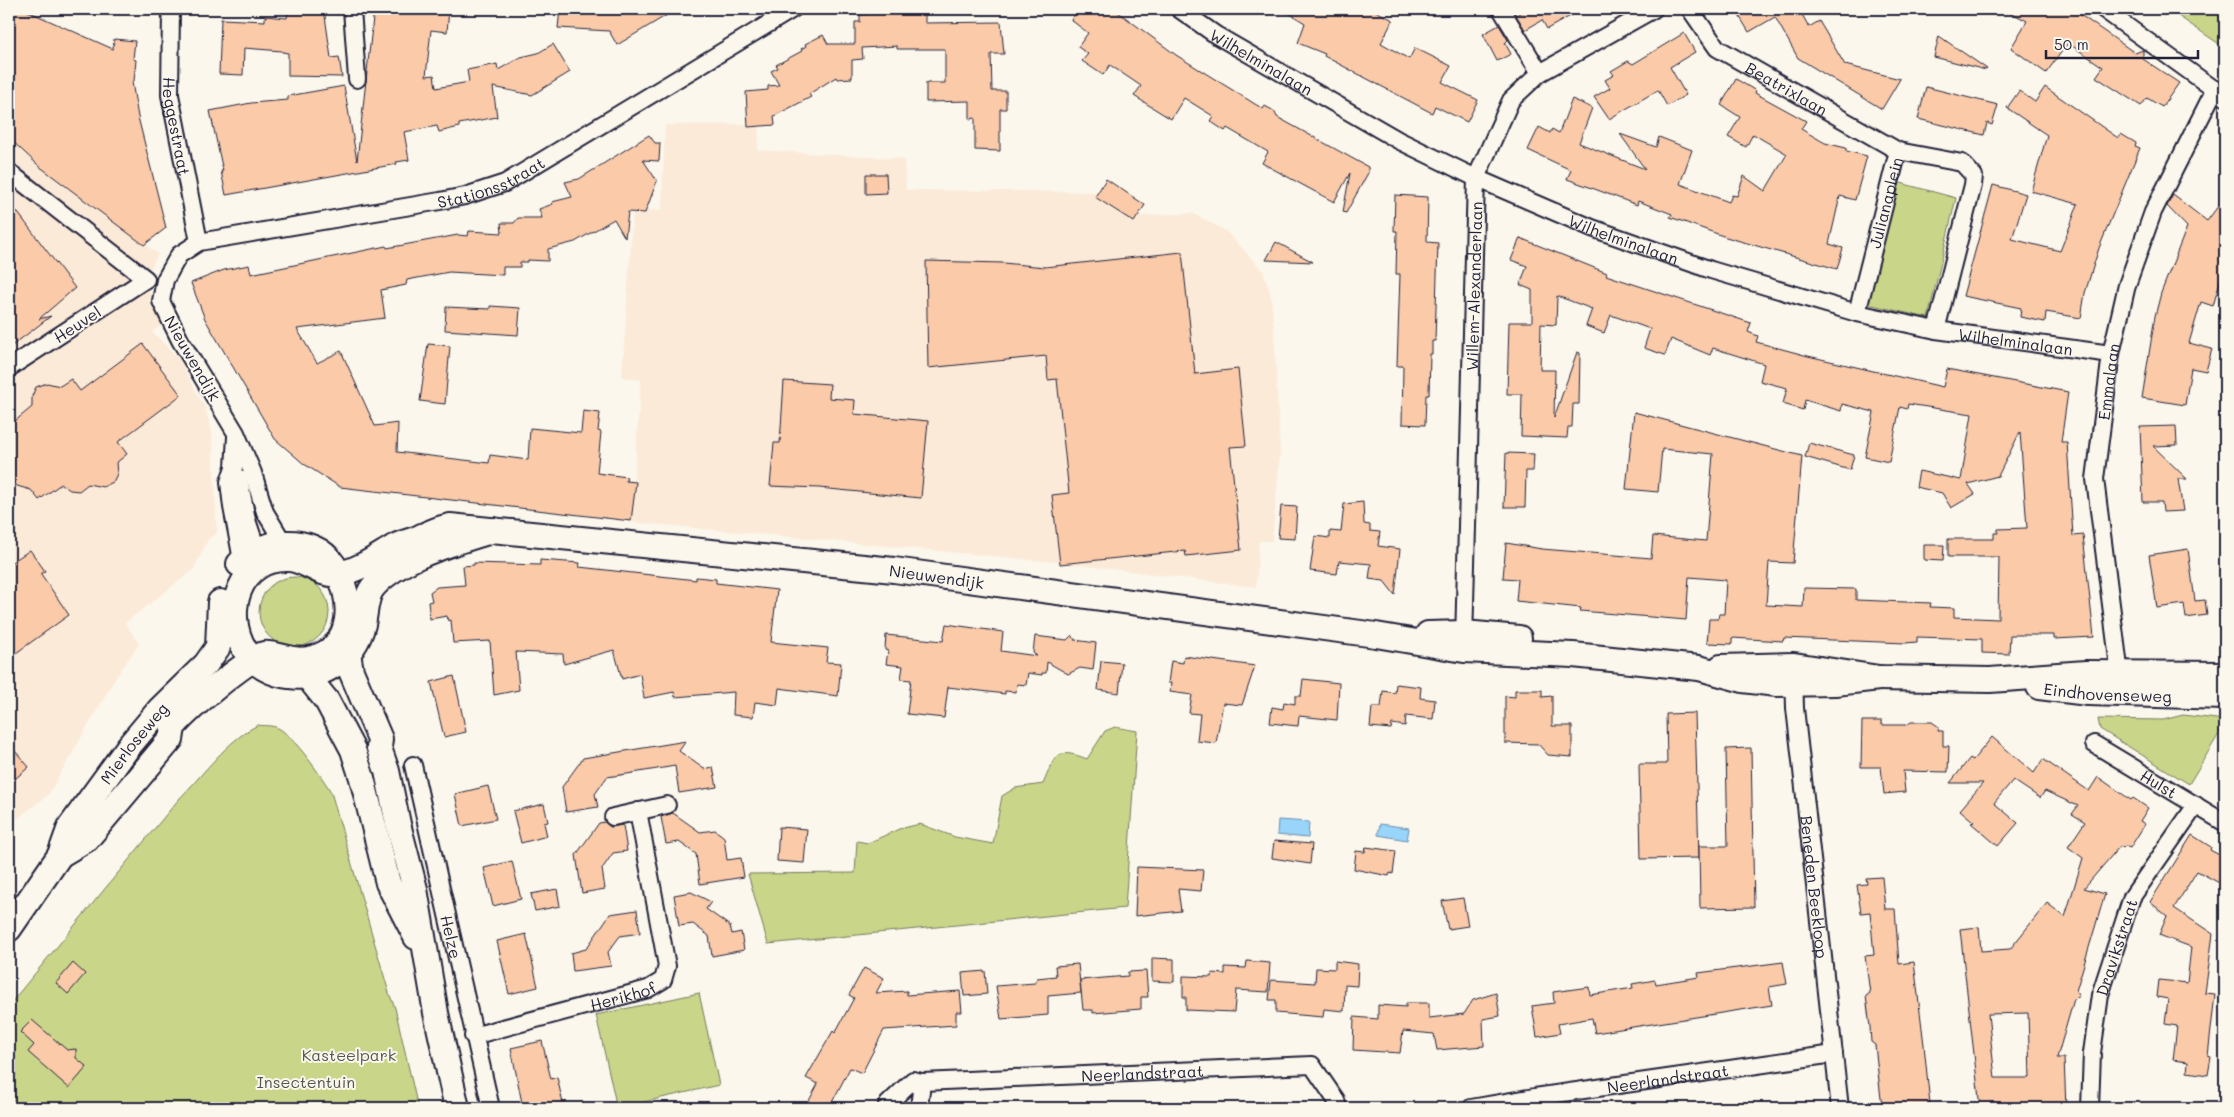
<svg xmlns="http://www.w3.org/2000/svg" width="2234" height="1117" font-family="Mali,sans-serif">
<rect width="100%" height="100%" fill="#fbf7ec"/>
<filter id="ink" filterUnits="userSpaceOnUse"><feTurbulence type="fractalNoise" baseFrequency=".02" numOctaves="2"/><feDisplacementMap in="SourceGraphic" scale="10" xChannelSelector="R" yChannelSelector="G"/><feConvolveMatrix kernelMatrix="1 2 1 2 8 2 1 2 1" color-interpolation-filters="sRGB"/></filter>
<g filter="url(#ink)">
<g fill="#fbead8">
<polygon points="759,124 758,150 904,159 906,190 1102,192 1142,216 1192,213 1226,231 1263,271 1271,295 1274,331 1280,454 1272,541 1259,541 1256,587 1056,562 631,522 641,380 622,377 633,211 662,210 665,125"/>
<polygon points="9,137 36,164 158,254 149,271 151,306 165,323 152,332 179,359 205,408 212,432 217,533 209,538 193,570 125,623 139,644 116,677 48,795 9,825"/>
</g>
<g fill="#c9d588" stroke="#767c62">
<polygon points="2168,9 2225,9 2225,48"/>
<polygon points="1897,182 1956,198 1928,318 1868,304"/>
<circle cx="294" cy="612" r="35"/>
<polygon points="2183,715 2225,720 2225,724 2189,784 2100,729 2098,719 2163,720"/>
<path d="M 258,725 C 264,726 272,725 278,728 C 293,735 322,777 331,792 L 389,993 L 395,1008 L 418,1108 L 9,1108 L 9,1005 L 179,799 C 204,774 226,741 258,725 Z"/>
<path d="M 1115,727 L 1137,731 L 1125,908 L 768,944 L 748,874 L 855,873 L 857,841 L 868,843 L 899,829 L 920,824 L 955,837 L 993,844 L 1002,796 L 1015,788 L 1043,784 C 1055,757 1054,746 1087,759 L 1105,731 Z"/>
<polygon points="699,993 719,1085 617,1108 596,1015"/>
</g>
<g fill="#99d5fa" stroke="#698dae">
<polygon points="1278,820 1309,822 1308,838 1277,835"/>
<polygon points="1380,824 1409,828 1407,840 1378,835"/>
</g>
<g fill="#facaa9" stroke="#22223b" fill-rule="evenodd">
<polygon points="9,9 23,9 113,49 114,39 135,41 133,59 136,60 134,81 132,82 138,117 166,228 144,245 39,166 9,138"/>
<polygon points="288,9 324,9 331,58 339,57 342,77 288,76 288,53 282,52 282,51 244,48 243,75 219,74 221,19 265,21 265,16 287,18"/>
<polygon points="374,9 449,9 447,32 431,30 426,76 434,75 436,88 469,82 467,70 497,64 498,70 521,57 538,53 553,44 570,72 532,95 493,87 497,117 459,124 459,127 439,132 437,126 404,132 409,160 396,162 397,164 226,195 221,171 223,171 210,111 251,103 288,100 288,96 344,86 357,161"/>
<polygon points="560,9 677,9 617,45 609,31 558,28"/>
<polygon points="885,9 925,9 925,23 1001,22 1004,54 991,54 992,91 1006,91 1006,109 1000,109 1000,151 975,150 975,118 970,119 970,101 926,102 926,83 945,83 945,49 897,49 897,46 862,48 863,59 852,60 852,78 837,79 836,77 809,94 811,97 774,116 775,125 748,127 746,92 768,90 768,86 779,85 771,71 778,68 776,65 802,51 801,49 806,46 805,44 823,35 828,44 855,44 855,22 860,22 860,15 869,14 871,10"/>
<polygon points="1078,9 1114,9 1176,55 1263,109 1265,106 1274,111 1277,117 1368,167 1368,173 1346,213 1343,212 1350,173 1334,202 1262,163 1268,152 1227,128 1225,131 1210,121 1213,116 1184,98 1171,119 1134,96 1141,86 1110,65 1103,75 1082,61 1088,54 1078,47 1088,33 1071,20"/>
<polygon points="1282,9 1372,9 1393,20 1381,43 1409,59 1415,48 1451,66 1442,82 1478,100 1467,122 1435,106 1432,113 1324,56 1325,54 1298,43 1305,23"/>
<polygon points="1527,9 1583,9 1547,29 1542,20 1525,30 1516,15"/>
<polygon points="1735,9 1799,9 1809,27 1819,21 1845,65 1900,79 1882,109 1798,58 1775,17 1749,32"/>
<polygon points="2004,9 2072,9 2135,53 2143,50 2143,59 2179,83 2162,107 2147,98 2141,106 2096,77 2103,67 2068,43 2046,73 2011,48 2027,21"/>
<polygon points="1499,25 1508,40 1505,43 1511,54 1497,61 1483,34"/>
<polygon points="1684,33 1695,52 1670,67 1686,95 1667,106 1658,90 1609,119 1594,97 1610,88 1605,80 1614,75 1611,71 1628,61 1633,64"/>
<polygon points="1939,36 1987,69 1986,70 1934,57"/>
<polygon points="1736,79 1756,91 1755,93 1806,121 1801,129 1825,143 1846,148 1846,151 1867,156 1855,200 1840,196 1829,244 1843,248 1837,269 1726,237 1670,217 1672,214 1638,201 1637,205 1592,188 1567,179 1571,170 1528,150 1539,127 1550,133 1552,129 1559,133 1572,99 1592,108 1579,143 1645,169 1620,134 1656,147 1659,137 1692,150 1680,184 1729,202 1732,195 1737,196 1744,176 1765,191 1787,154 1753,134 1746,147 1728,137 1740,117 1721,105"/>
<polygon points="1926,87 1998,105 1992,125 1987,123 1984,135 1918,119"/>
<polygon points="2045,87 2118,138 2121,134 2136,143 2135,146 2140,148 2099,248 2085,293 2081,318 2046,312 2045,322 2020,317 2021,308 1963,296 1993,185 2026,194 2012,239 2060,251 2070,226 2078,204 2031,191 2047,135 2007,108 2019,91 2035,102"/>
<polygon points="649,135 655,143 660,143 659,161 643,160 657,181 645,213 628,212 625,238 614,219 575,242 548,249 548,261 528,260 528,262 520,262 520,267 503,267 503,275 449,272 407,280 406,285 381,290 385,318 297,329 317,363 341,351 375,426 398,423 397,452 489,463 490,455 528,460 530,428 581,433 583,411 600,413 598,431 601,432 597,473 627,477 626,481 636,482 631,521 340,487 304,464 275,439 205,319 191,283 224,270 249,265 251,274 386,246 387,248 458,235 468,236 469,231 502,233 501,223 514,223 518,218 542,218 539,209 553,204 552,202 572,197 565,182 579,179"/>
<polygon points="866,174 886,174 887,193 866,194"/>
<polygon points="1106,179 1145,205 1134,222 1095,197"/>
<polygon points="1395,195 1428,197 1427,242 1438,243 1435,341 1432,341 1432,354 1430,354 1429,395 1426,395 1425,425 1402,424 1403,366 1397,366 1400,274 1396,274 1397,231 1394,231"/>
<polygon points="2173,195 2207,221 2225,197 2225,264 2213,306 2201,302 2189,343 2212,349 2206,371 2191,368 2185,405 2142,398 2155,316 2161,293 2187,227 2167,206"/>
<polygon points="9,201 75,288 39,319 51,316 9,348"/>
<polygon points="1520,238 1607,273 1606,275 1751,323 1748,332 1758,336 1756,342 1808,356 1943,387 1947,369 2068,392 2061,442 2067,442 2073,536 2083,535 2094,637 2054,639 2054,635 2010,635 2009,654 1982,653 1982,639 1917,637 1917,642 1905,643 1784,638 1783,641 1732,638 1732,644 1707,643 1709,619 1718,619 1719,614 1724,614 1726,580 1689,577 1686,620 1580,611 1581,608 1516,601 1518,579 1503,578 1506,543 1542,549 1651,558 1653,536 1706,541 1713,454 1662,449 1658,492 1626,489 1634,412 1802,456 1793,563 1769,562 1766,605 1803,607 1804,588 1856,589 1856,600 1931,603 1930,607 1954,608 1954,617 1998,619 1999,557 1948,557 1948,539 1994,539 1994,533 1998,533 1998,529 2027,528 2020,432 1998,476 1968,484 1975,494 1951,508 1942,493 1916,487 1919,471 1961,480 1972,414 1908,404 1907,409 1900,407 1889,462 1865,457 1874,412 1842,404 1841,411 1805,400 1803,410 1783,404 1787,388 1760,381 1764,364 1713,348 1710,355 1671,339 1665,355 1644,348 1650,329 1611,315 1604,333 1586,326 1592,309 1557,296 1556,325 1541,324 1540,370 1555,370 1554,418 1577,352 1580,353 1579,404 1573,404 1572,427 1568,427 1567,438 1521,436 1522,394 1507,394 1509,322 1532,322 1532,290 1520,285 1527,266 1511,260"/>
<polygon points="1276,242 1313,262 1266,260"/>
<polygon points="1182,252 1195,374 1238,369 1246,446 1230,447 1241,550 1186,556 1185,551 1060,564 1052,495 1069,493 1057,379 1048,380 1046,356 928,368 926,261 1003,263 1045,267"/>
<polygon points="490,306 520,308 518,335 445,330 446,307 490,309"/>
<polygon points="143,344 181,395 118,442 127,454 116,463 117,474 113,482 103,487 88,484 79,491 70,490 61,484 39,500 31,490 17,486 9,476 9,426 32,407 32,396 36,387 47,383 60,386 71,379 80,391"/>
<polygon points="428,344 450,346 445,404 420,401"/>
<polygon points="784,381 830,384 829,398 855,400 854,414 928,421 921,498 819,488 770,486 774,443 780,443"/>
<polygon points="2176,426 2177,445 2153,446 2187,479 2178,479 2183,511 2163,512 2162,502 2143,502 2140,427"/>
<polygon points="1809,443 1854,455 1850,470 1805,457"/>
<polygon points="1506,453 1534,454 1533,471 1526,471 1525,507 1504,507"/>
<polygon points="1363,502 1364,524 1370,525 1370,531 1380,532 1378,546 1400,549 1395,595 1384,581 1369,579 1371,564 1339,561 1337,574 1310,571 1315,536 1330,538 1330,531 1341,532 1344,504"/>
<polygon points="1281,506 1297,507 1295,539 1278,538"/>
<polygon points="1924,545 1944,545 1943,561 1924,560"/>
<polygon points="2188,549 2195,601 2205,600 2207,615 2186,618 2184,604 2157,608 2149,555"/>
<polygon points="30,550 45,571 41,574 69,615 9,658 9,564"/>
<polygon points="540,560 580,563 579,567 696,580 696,577 716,579 716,583 777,590 771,642 828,648 826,662 841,663 838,696 779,688 777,705 755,702 753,717 733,715 734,692 675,697 674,692 644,698 640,674 622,679 614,650 564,664 563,654 516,652 519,690 494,695 490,641 453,643 451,620 448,621 447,616 430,619 428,602 432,601 430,592 437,587 465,585 463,566 474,565 474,563 540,565"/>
<polygon points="946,624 1003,632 1001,651 1037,656 1033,653 1035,636 1067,640 1072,635 1075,640 1096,643 1093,670 1080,668 1068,674 1047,662 1046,673 1042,673 1042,675 1028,673 1026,685 1017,684 1016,692 1005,691 1005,694 948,687 944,718 907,714 911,680 901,679 903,666 886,664 888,651 885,650 886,635 943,641"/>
<polygon points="1184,656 1255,666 1242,705 1223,703 1216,743 1197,741 1200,714 1189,713 1192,695 1170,692 1171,683 1168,683 1171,661 1183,663"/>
<polygon points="1101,661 1122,663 1119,693 1098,690"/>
<polygon points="454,676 466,732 444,737 431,682"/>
<polygon points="1303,679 1339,683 1337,720 1299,716 1298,726 1270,723 1272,707 1283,709 1284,702 1295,704 1295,696 1301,696"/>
<polygon points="1396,684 1421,687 1420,698 1435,700 1433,719 1406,716 1405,726 1392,724 1391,729 1370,727 1372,707 1381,707 1383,691 1395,693"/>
<polygon points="1515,690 1542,690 1542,697 1552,696 1552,726 1572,726 1572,757 1548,755 1538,744 1505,743 1505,696 1515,697"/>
<polygon points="1695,713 1699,858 1641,859 1639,764 1667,764 1666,714"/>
<polygon points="1862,721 1882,721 1882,725 1907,725 1911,722 1932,722 1939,727 1938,731 1943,731 1943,746 1949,746 1948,772 1903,771 1905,792 1884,794 1881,767 1861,767"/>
<path d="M 1992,737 L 2034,773 L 2043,759 L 2089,791 L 2098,777 L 2131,800 L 2133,798 L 2148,808 L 2140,821 L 2145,824 L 2130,848 L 2125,846 L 2123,848 L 2120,846 L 2084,888 L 2105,894 L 2076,991 L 2079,996 L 2074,999 L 2057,1058 L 2064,1058 L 2066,1108 L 1980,1108 L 1960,929 L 1979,927 L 1981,951 L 2010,949 L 2047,903 L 2065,917 L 2083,858 L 2068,847 L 2085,822 L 2072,814 L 2078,806 L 2045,791 L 2040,798 L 2013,780 L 1994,803 L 2018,823 L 1998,846 L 1971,823 L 1974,822 L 1960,810 L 1983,783 L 1950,783 L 1970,758 L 1973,760 ZM 2028,1013 L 2030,1078 L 1995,1078 L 1988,1014 Z"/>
<polygon points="686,741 679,751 704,769 713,767 717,787 679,793 675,766 627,774 607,777 595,794 598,807 566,812 562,787 583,758"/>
<polygon points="9,744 29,767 9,784"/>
<polygon points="1751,748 1754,907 1700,908 1699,846 1728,846 1726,749"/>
<polygon points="488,786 496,819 462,826 455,794"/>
<polygon points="544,804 548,822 544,823 547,836 521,843 513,811"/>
<polygon points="673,813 700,832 715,830 724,837 727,860 741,858 744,877 700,884 696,854 679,842 666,844 661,817"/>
<polygon points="605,822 610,827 623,825 627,851 613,853 602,869 605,889 582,893 576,855 599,823"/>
<polygon points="779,827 807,829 804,863 777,861"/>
<polygon points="2192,835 2211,847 2210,850 2225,858 2225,886 2197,871 2174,908 2213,934 2205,993 2215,994 2208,1056 2211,1057 2208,1075 2187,1072 2188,1062 2173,1060 2177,1026 2165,1024 2168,999 2157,997 2159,980 2187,983 2191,947 2159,935 2167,916 2150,902"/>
<polygon points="1274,841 1312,844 1310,864 1272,858"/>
<polygon points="1366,847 1396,851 1393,874 1390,873 1389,876 1354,869 1356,851 1365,852"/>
<polygon points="512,861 521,899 493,906 484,868"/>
<polygon points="1137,867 1203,870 1201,891 1178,889 1181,911 1135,916"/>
<polygon points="1882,877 1885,909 1895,909 1899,964 1914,962 1924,1045 1930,1104 1908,1108 1882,1108 1875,1045 1871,1042 1870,1027 1866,996 1870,993 1865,956 1874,955 1870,912 1861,913 1857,885 1867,884 1866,878"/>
<polygon points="557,889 560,906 535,911 531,894"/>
<polygon points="691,892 711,902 706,909 730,926 732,934 741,932 744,950 712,956 709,936 693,924 679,926 674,895"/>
<polygon points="1463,898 1468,926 1448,929 1442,901"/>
<polygon points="637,910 640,933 620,936 608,952 611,966 573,971 571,953 586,949 610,914"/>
<polygon points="526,934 538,987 509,994 497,941"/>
<polygon points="1152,958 1174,959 1174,982 1152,981"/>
<polygon points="1247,961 1270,963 1268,992 1236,990 1234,1012 1186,1010 1186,997 1183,997 1183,976 1211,977 1212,973 1225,974 1225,967 1246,968"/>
<polygon points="1335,961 1358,964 1357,986 1345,985 1344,1011 1324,1009 1323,1017 1276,1013 1276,1000 1269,1000 1271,980 1315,983 1316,968 1335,969"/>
<polygon points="1783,962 1787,984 1769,987 1772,1005 1595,1033 1592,1018 1558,1024 1560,1033 1537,1037 1532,1006 1554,1003 1553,992 1589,987 1590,995 1633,988 1632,984 1655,980 1656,984 1699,977 1698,973"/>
<polygon points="73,963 85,974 68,994 56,983"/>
<polygon points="1078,964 1081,993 1048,996 1048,1015 1001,1019 996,986 1035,983 1037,978 1056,976 1055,966"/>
<polygon points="864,968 884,978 876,993 907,991 907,995 960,991 962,1012 956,1012 956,1025 884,1030 862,1073 850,1068 829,1108 805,1108 818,1084 806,1078 833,1031 835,1033 854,998 849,995"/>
<polygon points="985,971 987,994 964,996 962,973"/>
<polygon points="1146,971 1148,997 1141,997 1141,1009 1093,1013 1093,1010 1083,1010 1080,980 1128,976 1128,972"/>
<polygon points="1496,993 1500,1016 1483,1019 1484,1046 1437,1050 1434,1034 1403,1031 1400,1053 1353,1050 1354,1017 1378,1019 1378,1005 1406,1007 1406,1003 1429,1003 1429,1018 1464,1014 1473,1000"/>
<polygon points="32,1020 67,1050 76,1049 76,1058 87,1067 69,1088 28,1052 34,1045 20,1032"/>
<polygon points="542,1041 551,1079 557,1077 564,1108 523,1108 511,1048"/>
</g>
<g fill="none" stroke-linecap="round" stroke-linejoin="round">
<defs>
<g id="street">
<path id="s1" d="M 171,9 L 170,95 L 199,242"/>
<polyline points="352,9 357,79"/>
<path id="s2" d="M 1179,9 L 1216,35 L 1398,140 L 1476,178 L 1592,228 L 1711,270 L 1857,313 L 1936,330 L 2111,354"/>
<polyline points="1501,9 1540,73"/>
<path id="s3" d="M 1690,9 L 1717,48 L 1898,151"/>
<polyline points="2103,9 2225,97"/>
<polyline points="9,172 146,279 9,368"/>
<path id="s4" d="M 1857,313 L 1898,151 L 1962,163 L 1974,176 L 1973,185 L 1936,330"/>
<polyline points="236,437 234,467 229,482 232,507 242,560"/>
<polyline points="239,478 247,520 257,550"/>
<path id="s5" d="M 283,542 L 265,512 L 253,473 L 236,433 L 180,340 L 161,301 L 165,280 L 179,255 L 199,242 L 440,201 L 465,196 L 505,183 L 793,9"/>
<path id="s6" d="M 1464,642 L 1476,178 L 1511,100 L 1540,73 L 1654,9"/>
<path id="s7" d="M 1794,673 L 1795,708 L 1840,1108"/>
<path id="s8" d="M 2121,683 L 2095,479 L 2111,354 L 2127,285 L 2153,212 L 2215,89"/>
<path id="s9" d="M 2094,744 L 2225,823"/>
<path id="s10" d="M 413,765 L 491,1108"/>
<polyline points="613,817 667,805"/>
<path id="s11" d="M 473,1036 L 648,989 L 663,980 L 667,966 L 638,811"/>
<path id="s12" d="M 886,1108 L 888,1104 L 913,1080 L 922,1082 L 1312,1065 L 1336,1100 L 1338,1108"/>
<polyline points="919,1108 922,1082"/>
<path id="s13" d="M 1471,1108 L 1535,1097 L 1834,1054"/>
<path id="s14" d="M 2090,1108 L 2092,1053 L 2100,995 L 2132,897 L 2196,805"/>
</g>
<g id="secondary">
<path id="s15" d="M 494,530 C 457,542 402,556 375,585 C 365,594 366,612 363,624 C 355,657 322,681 289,676 C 271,674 255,665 245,650 C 222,612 239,557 289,559 C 307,560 320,577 339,574 C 359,570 377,557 394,547 C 402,542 413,541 422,536 C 432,532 439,528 450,526 L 894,570 L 1376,635 L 1464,650 L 1573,655 L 1699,668 L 1743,680 L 1777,684 L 1835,683 L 1879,678"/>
<polyline points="1428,634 1464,633 1519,638"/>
<polyline points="348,653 351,671 380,739 379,748 387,771 398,824 415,889 436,1013 457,1108"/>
<polyline points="1721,667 1794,665 1879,678 1990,680 2086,673 2225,674"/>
<polyline points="307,676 327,701 353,750 362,778 388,883 416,937"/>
<path id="s16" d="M 2039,687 L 2088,693 L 2225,697"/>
<path d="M 60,855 L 87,839 L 171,739 C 172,736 172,731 173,728 C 180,715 249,658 264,654 C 274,652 293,663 309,659 C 356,649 355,597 333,564 C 313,534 261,538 239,564"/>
<path id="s17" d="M 9,929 L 60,855 L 70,827 L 129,746 L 160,709 L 206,664 L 218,647 L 220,602"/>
</g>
</defs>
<use href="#street" stroke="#22223b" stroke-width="20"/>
<use href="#secondary" stroke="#22223b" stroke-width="28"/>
<use href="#street" stroke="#fbf7ec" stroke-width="16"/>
<use href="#secondary" stroke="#fbf7ec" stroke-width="24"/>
</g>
</g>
<g text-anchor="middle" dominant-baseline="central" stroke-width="4" stroke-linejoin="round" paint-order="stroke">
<g font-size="16" fill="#22223b" stroke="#fbf7ec">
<text stroke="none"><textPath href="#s2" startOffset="98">Wilhelminalaan</textPath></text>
<text stroke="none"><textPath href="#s3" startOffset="128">Beatrixlaan</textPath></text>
<text stroke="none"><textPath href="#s1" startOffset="118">Heggestraat</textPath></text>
<text stroke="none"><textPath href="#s5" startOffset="644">Stationsstraat</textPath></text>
<text stroke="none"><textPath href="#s4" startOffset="114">Julianaplein</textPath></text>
<text stroke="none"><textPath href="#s2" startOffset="502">Wilhelminalaan</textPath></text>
<text stroke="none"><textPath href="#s6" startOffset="356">Willem-Alexanderlaan</textPath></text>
<text transform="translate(77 324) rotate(-33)">Heuvel</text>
<text stroke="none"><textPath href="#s2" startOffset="908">Wilhelminalaan</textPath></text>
<text transform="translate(193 358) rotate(60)">Nieuwendijk</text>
<text stroke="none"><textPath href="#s8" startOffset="304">Emmalaan</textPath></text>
<text stroke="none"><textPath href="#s15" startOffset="1114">Nieuwendijk</textPath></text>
<text stroke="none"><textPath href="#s16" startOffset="69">Eindhovenseweg</textPath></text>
<text stroke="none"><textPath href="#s17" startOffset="225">Mierloseweg</textPath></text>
<text stroke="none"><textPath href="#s9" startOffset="76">Hulst</textPath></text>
<text stroke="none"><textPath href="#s7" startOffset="215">Beneden Beekloop</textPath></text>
<text stroke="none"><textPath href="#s10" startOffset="176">Helze</textPath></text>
<text stroke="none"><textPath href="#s14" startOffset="164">Dravikstraat</textPath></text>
<text stroke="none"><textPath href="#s11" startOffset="155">Herikhof</textPath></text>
<text stroke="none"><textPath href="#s12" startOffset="269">Neerlandstraat</textPath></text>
<text stroke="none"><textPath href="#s13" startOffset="199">Neerlandstraat</textPath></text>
</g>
<g font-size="16" fill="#545852" stroke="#fbf7ec">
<text x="349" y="1054">Kasteelpark</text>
<text x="306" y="1081">Insectentuin</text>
</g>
</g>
<rect width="2234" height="1117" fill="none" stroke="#fbf7ec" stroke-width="30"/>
<rect x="15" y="15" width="2204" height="1087" fill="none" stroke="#22223b" stroke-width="2" filter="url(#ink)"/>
<path d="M2046 50v8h152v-8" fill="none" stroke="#22223b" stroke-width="2.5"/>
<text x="2054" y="50" font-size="15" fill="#22223b" stroke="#fbf7ec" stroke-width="4" paint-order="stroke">50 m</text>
</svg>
